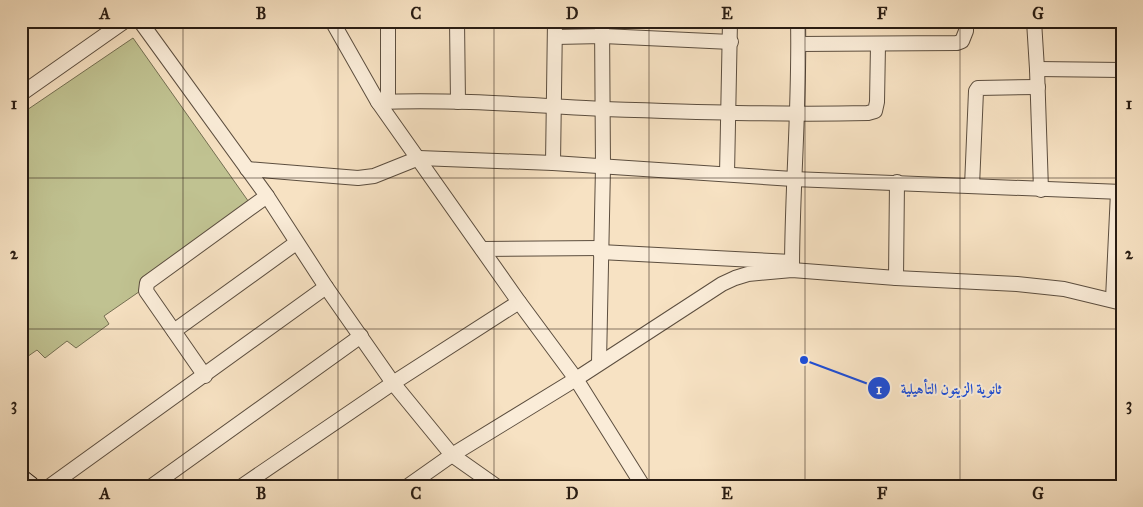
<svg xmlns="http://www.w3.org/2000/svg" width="1143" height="507" font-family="'IM FELL Great Primer',Amiri,serif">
<rect width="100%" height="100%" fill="#f7e2c3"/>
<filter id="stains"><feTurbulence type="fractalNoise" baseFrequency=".004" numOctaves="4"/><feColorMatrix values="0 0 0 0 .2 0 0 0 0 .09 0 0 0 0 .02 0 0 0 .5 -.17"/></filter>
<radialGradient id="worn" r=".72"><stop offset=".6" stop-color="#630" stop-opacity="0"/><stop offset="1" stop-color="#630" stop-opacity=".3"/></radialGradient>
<polygon fill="#c0c291" stroke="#746f52" points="133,38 251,205 141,278 146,287 104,316 109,324 76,348 67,341 45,358 37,350 21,361 21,114"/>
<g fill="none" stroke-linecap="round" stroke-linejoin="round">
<defs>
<g id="minor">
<polyline points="140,21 267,196 326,287 393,383 452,455 496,486"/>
<polyline points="332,21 378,102 519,302 576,379 643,486"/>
<polyline points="457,21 458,102"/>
<polyline points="1034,21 1037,69 1041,190"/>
<polyline points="555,37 603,36 731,42"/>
<polyline points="799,44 957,43 962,41 966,31 966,21"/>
<polyline points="1037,69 1122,70"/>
<polyline points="21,94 125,21"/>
<path d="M 378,102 C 453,99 528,105 602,109 C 691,112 779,115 868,113 L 875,111 L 877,102 L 878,45"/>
<polyline points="388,102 388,21"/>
<polyline points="553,163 555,21"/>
<polyline points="247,169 358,178 374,176 419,158 553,163 793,179 1122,192"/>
<polyline points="727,174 730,21"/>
<polyline points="972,186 976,91 978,88 1038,87"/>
<polyline points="482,249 601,248"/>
<polyline points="600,252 792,262"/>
<path d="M 792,270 C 792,187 800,104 798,21"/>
<polyline points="896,278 897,182"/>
<polyline points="1113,299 1118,192"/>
<polyline points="174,331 296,243"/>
<polyline points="599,363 603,167 602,21"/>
<polyline points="205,376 146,291 147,283 267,196"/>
<polyline points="50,486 326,287"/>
<polyline points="152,486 361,336"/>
<polyline points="242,486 393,383 519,302"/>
<polyline points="408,486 452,455 576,379 722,284 735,278 748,274 792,270 896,278 1017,284 1064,289 1122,303"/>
</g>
<polyline id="secondary" points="21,479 30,486"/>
</defs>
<use href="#minor" stroke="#5c4e3f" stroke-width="16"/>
<use href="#secondary" stroke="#281c13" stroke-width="21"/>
<use href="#minor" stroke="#faecd8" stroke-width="14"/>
<use href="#secondary" stroke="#faecd8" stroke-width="19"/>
</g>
<path fill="none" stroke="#281c13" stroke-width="1" stroke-opacity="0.55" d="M 183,21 L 183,486M 338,21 L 338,486M 494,21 L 494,486M 649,21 L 649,486M 805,21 L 805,486M 960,21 L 960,486M 21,178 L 1122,178M 21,329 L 1122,329"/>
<path fill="none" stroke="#1d4ed8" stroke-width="2" d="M804 360L879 388"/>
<g fill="#1d4ed8" stroke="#faecd8" stroke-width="2">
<circle cx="804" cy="360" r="5"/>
<circle cx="879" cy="388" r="12"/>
</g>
<g font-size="15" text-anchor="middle" font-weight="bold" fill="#fff">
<text x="879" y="394">1</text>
</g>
<g font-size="15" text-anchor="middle" font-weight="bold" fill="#1d4ed8" stroke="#faecd8" stroke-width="4" stroke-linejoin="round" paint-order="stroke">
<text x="951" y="394">ثانوية الزيتون التأهيلية</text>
</g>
<rect width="1143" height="507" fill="none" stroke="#f7e2c3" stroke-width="55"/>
<rect x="28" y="28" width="1088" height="452" fill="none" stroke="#281c13" stroke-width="2"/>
<g font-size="16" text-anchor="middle" font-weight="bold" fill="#281c13">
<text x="105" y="19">A</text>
<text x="261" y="19">B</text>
<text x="416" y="19">C</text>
<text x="572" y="19">D</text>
<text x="727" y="19">E</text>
<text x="882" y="19">F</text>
<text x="1038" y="19">G</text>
<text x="14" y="109">1</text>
<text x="1129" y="109">1</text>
<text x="14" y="259">2</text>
<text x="1129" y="259">2</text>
<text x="14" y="410">3</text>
<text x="1129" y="410">3</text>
<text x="105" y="499">A</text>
<text x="261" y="499">B</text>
<text x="416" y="499">C</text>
<text x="572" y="499">D</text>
<text x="727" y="499">E</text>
<text x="882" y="499">F</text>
<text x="1038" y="499">G</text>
</g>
<rect width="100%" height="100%" filter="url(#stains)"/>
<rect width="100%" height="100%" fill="url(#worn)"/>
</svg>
